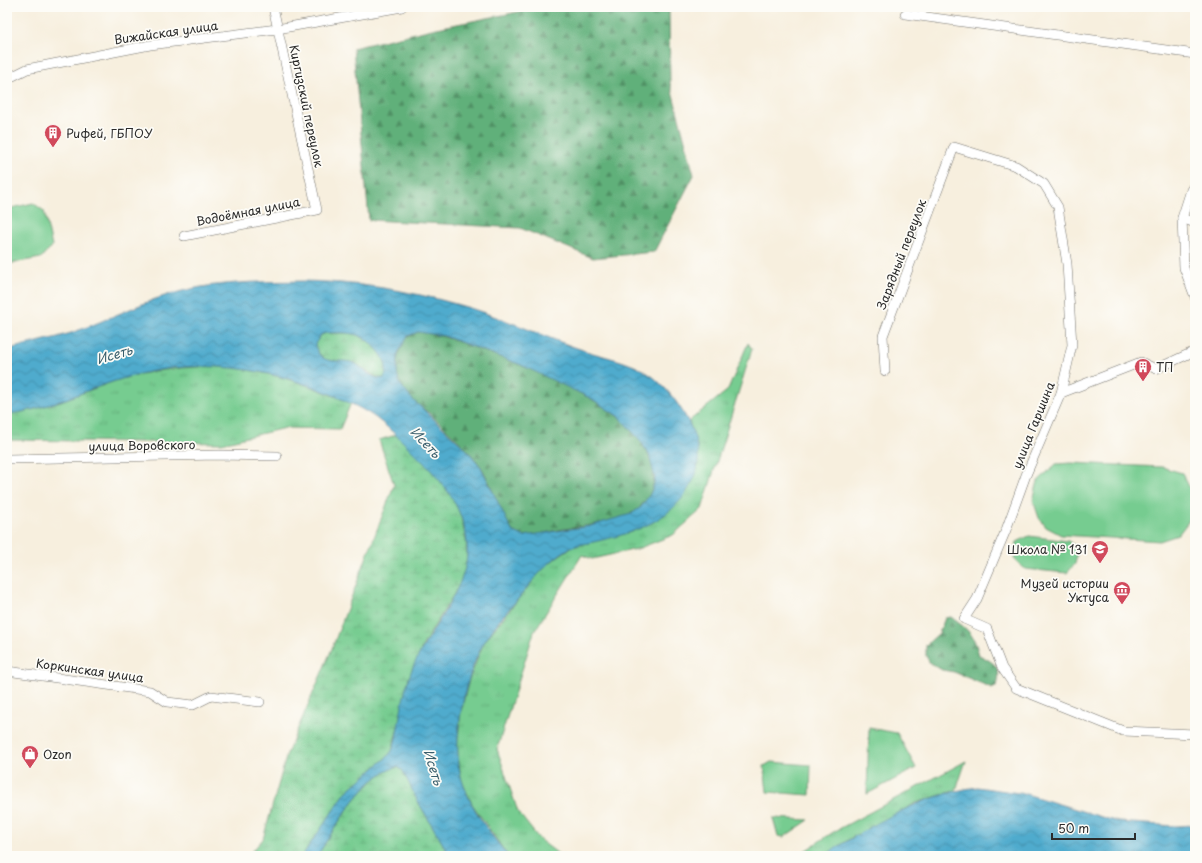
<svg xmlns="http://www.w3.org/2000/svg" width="1202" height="863" font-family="'Playpen Sans',sans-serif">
<defs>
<pattern id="grass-tufts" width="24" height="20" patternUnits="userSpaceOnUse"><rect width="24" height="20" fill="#76cc90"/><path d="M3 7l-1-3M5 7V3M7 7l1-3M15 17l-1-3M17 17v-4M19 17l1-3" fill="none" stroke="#66af7c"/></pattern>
<pattern id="forest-firs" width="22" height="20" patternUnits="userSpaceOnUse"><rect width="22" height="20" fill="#60b07a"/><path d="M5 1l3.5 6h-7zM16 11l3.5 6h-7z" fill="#4f8f64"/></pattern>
<pattern id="wetland-marsh" width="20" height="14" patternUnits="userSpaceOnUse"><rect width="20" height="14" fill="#76cc90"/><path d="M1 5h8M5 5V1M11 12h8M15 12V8" fill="none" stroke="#66af7c"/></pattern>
<pattern id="water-waves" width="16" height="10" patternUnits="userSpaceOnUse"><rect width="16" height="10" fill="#4fabcd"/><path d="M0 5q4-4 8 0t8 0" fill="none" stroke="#428ba7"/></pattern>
</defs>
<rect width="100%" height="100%" fill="#fdfcf7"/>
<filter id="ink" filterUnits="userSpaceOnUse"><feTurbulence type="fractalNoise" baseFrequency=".025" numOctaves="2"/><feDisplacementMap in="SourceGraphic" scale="8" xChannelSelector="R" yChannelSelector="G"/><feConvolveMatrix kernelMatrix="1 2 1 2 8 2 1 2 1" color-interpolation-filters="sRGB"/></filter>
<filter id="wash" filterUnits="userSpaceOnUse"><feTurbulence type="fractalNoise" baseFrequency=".012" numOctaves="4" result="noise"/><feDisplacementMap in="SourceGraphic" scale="16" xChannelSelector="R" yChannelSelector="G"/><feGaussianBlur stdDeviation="0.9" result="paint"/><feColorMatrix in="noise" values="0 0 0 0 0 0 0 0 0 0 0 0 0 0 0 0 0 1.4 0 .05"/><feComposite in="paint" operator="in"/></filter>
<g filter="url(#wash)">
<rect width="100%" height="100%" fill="#f7efde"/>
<g fill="url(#grass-tufts)" stroke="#507c5e">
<polygon points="748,343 752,349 702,509 673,535 637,549 592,559 582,555 534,632 497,749 518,812 540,840 561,856 508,856 472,804 461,779 457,746 461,711 469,680 484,642 540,572 557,557 572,547 631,532 657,520 697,448 689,421 728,390"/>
<path d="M 221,366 C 272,372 305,383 351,403 L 340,429 L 285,428 L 222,443 L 7,440 L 7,414 C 47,410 83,391 121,379 C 157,369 184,367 221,366 Z"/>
<polygon points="966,761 956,790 916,803 851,838 824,856 797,856 835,831"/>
</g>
<g fill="url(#forest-firs)" stroke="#466e52">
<polygon points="543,7 669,7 670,83 694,175 654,252 593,258 520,228 369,220 353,48 432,29"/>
<path d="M 418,332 C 443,334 463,344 486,352 C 530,368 580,388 617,416 C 634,428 648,448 653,468 C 656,482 652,496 641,507 C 624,524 576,526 553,531 C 541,534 526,540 515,533 C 505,527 490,480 481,467 C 467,447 447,430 429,413 C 420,406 409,399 403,389 C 393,375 395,348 409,336 C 411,335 416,333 418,332 Z"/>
<path d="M 951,617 C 969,631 973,632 979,655 C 995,663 1002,667 997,686 L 992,688 L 954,672 L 942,670 L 930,663 L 926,656 L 926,645 L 939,633 L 945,618 Z"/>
</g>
<g fill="url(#wetland-marsh)" stroke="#507c5e">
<path d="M 326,333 C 336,333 348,332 357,335 C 372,340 393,362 384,378 L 378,378 L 355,363 L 326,360 C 320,355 316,351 314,344 L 321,335 Z"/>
<polygon points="396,435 437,476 454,500 461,517 466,540 467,554 466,566 460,584 423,645 411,673 392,751 387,757 346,792 302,856 248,856 263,839 287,754 331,651 394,485 379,440"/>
<path d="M 398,767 L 403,771 L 417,800 L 450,856 L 317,856 C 334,830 365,773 398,767 Z"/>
</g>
<g fill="#76cc90" stroke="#507c5e">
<polygon points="33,203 44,211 52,246 41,258 7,264 7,209"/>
<polygon points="1071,463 1162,467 1182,473 1192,492 1192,507 1188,522 1178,535 1160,541 1061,535 1046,527 1039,518 1033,500 1038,481 1056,464"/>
<polygon points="1029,536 1068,541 1078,548 1075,564 1067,573 1025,569 1014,559 1017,542"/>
<polygon points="869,728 897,733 916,768 867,794"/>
<polygon points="771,762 811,765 810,795 767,792 764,766"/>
<polygon points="773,818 809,820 784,837 778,836"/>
</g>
<g fill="url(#water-waves)" stroke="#3d6b7c" fill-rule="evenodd">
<path d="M 304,281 C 355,282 407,290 456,304 C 497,315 537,334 577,348 C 601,357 631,360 652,376 C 676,395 705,438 697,470 C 696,476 692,483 689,488 C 672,519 634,533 602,540 C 591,543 578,544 568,549 C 548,561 533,580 519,598 C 507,611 495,625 485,641 C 465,674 450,743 462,780 C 470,808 490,833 508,856 L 450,856 L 417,800 L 403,771 L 398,767 C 365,773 334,830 317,856 L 302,856 L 346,792 L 387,757 L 392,751 C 396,742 397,731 399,721 C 402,705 405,688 411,672 C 425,635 465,592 467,555 C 469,516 447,486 421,460 C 407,446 393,431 376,418 C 364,409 349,403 335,396 C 287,375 238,364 185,367 C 147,369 109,382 74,396 C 51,404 31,412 7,414 L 7,350 C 28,343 50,340 71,333 C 109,320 144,300 182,291 C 221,281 264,282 304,281 ZM 418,332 L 444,336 L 521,365 L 592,399 L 619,417 L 640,440 L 649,455 L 655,478 L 654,484 L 650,494 L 641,507 L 631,514 L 590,526 L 524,536 L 512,531 L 481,467 L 467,450 L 411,398 L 400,384 L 397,373 L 398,353 L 408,336 ZM 326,333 C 336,333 348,332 357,335 C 372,340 393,362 384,378 C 373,381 363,367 354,363 C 344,359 334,363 325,359 C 319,356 316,350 315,344 L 321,335 Z"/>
<path d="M 977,787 L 1026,794 L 1118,822 L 1175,826 L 1195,825 L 1195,856 L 824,856 C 871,825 921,795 977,787 Z"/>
</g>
</g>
<g filter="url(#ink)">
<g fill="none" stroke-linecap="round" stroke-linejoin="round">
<defs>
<g id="minor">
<polyline points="905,14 1195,54"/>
<polyline points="7,77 13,76 27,69 150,45 277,29 402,7"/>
<polyline points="1195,184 1191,190 1182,218 1184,268 1195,297"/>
<polyline points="1182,218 1195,223"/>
<polyline points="184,236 317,210 273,7"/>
<polyline points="885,371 883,336 954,147 1016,166 1044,184 1058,207 1067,264 1072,345 1061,393 1026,475 1006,530 977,599 964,619 987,629 1002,668 1016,688 1123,731 1195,734"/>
<polyline points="1061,393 1141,362 1156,369 1195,351"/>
<polyline points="7,459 219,455 277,456"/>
<polyline points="7,671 150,691 167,702 193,705 211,696 260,702"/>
</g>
</defs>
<use href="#minor" stroke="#72706a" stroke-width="10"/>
<use href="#minor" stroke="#fff" stroke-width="9"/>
</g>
</g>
<defs>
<symbol id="building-pin" viewBox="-11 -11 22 30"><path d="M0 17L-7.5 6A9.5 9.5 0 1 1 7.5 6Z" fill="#d1495b" stroke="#fdfcf7"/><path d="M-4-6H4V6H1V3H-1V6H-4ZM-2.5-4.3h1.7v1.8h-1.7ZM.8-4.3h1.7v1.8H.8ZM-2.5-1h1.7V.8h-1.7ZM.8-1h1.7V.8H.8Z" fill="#fff"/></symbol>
<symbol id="school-pin" viewBox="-11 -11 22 30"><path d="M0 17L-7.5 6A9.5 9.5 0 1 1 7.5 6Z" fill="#d1495b" stroke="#fdfcf7"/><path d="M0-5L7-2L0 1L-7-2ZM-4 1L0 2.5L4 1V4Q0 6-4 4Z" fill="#fff"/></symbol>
<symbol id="museum-pin" viewBox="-11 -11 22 30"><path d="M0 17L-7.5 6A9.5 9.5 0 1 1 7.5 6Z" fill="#d1495b" stroke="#fdfcf7"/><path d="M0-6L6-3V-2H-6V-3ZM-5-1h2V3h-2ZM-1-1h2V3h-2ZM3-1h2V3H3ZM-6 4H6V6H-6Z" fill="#fff"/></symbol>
<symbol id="shop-pin" viewBox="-11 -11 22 30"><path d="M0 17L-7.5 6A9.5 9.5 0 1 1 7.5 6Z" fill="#d1495b" stroke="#fdfcf7"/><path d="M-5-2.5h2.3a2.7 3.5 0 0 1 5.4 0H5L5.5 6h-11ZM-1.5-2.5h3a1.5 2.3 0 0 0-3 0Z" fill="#fff"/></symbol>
</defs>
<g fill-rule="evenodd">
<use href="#building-pin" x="43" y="123" width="20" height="27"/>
<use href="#building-pin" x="1133" y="357" width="20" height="27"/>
<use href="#school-pin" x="1090" y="539" width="20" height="27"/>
<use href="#museum-pin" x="1112" y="580" width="20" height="27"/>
<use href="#shop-pin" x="20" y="744" width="20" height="27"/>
</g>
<g text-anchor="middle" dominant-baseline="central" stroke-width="3.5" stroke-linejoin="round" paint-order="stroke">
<g font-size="12" fill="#2b2b2b" stroke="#fdfcf7">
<text transform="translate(166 32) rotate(-8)">Вижайская улица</text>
<text transform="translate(307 106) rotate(78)">Киргизский переулок</text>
<text transform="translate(248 211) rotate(-11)">Водоёмная улица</text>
<text transform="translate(901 254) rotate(-69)">Зарядный переулок</text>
<text transform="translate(1033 425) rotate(-68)">улица Гаршина</text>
<text transform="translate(142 445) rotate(-1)">улица Воровского</text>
<text transform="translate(90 670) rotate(8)">Коркинская улица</text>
</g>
<g font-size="12" fill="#2b2b2b" stroke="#fdfcf7" text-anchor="start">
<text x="66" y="133">Рифей, ГБПОУ</text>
<text x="1156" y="367">ТП</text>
<text x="1087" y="549" text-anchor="end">Школа № 131</text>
<text x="1109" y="583" text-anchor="end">Музей истории<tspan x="1109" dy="14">Уктуса</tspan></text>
<text x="43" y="754">Ozon</text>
</g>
<g font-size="13" font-style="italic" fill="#395e6c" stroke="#fdfcf7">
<text transform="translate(114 354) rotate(-16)">Исеть</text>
<text transform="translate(426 442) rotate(47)">Исеть</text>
<text transform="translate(434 767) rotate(73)">Исеть</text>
</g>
</g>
<rect width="1202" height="863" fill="none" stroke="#fdfcf7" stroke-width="24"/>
<path d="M1052 833v6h83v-6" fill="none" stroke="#2b2b2b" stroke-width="2"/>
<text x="1058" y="833" font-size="12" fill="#2b2b2b" stroke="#fdfcf7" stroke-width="3" paint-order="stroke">50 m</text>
</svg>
